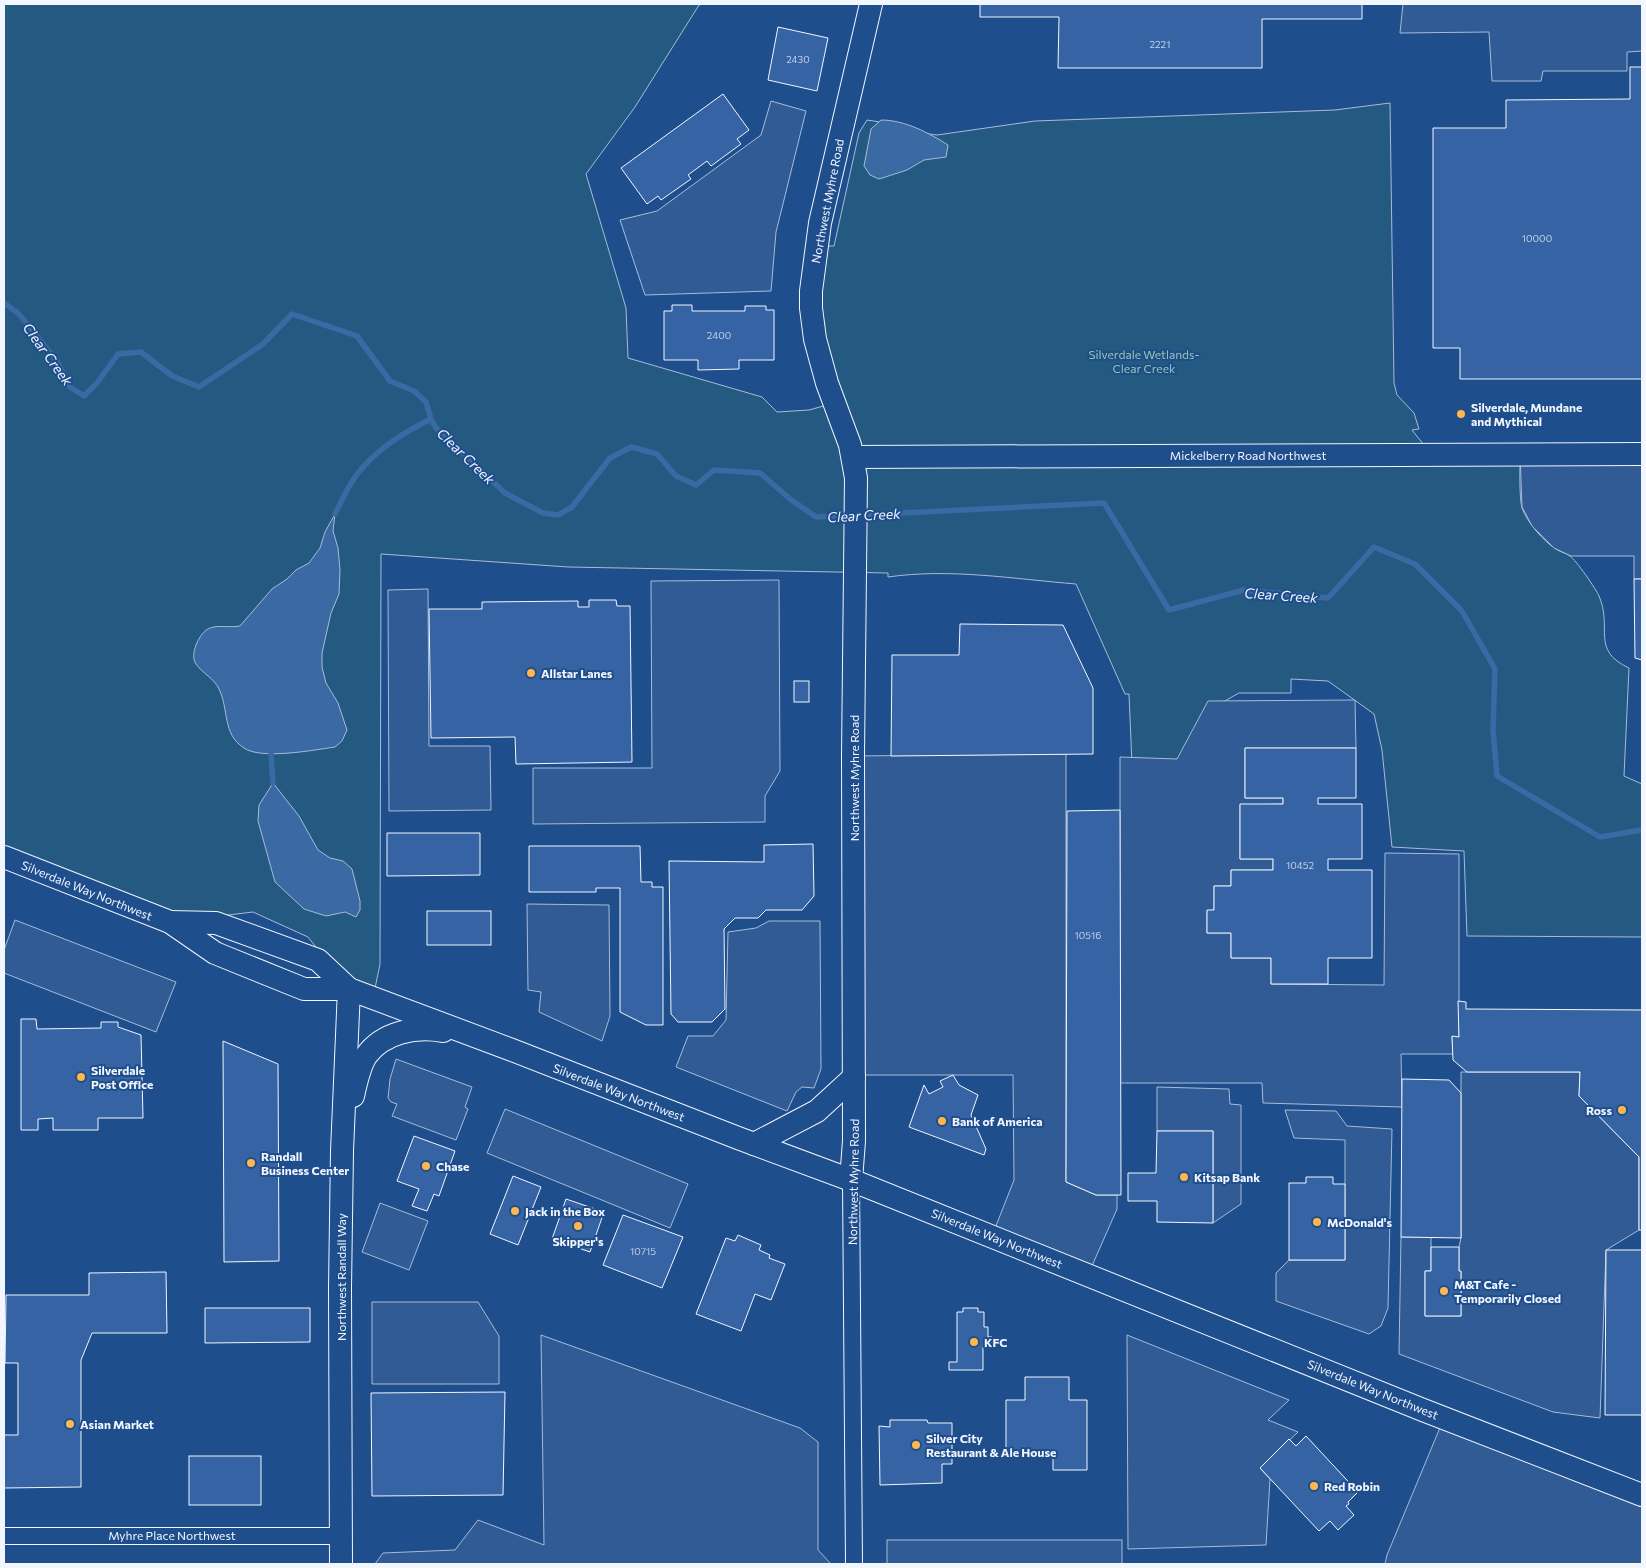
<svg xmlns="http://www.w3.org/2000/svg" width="1646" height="1568" font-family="Commissioner,sans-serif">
<rect width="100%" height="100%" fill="#1f4e8c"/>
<path fill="#245a82" stroke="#a8bbd7" d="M 4,4 L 703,4 L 699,5 L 635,107 L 586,174 L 626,308 L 628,358 L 762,397 L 777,412 L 809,410 L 834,403 L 827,383 L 816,246 L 834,246 L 859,133 L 867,120 L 887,123 L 913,132 L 937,135 L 1035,121 L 1335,110 L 1390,103 L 1394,383 L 1397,395 L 1414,413 L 1419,429 L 1412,430 L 1432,455 L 1520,454 C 1520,467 1519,497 1522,508 C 1527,522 1544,542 1556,549 C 1560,552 1566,553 1570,556 C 1576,560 1596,589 1599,596 C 1613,628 1590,650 1629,668 L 1624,776 L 1642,784 L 1642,937 L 1467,936 L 1464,851 L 1392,847 L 1382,750 L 1374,714 L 1328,681 L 1291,679 L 1291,693 L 1239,693 L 1216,706 L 1188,764 L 1132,765 L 1129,694 L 1125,694 L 1076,584 C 1014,579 950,568 888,577 L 888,573 L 568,567 L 381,554 L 380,964 L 373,998 L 349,989 L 308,937 L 253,912 L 170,922 L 4,857 Z"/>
<g fill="#305b95" stroke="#a8bbd7">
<polygon points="1403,4 1642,4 1642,51 1627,52 1627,71 1543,71 1541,81 1492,81 1489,32 1400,33"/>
<polygon points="771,101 806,111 776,232 771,291 645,295 620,220 657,211 761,135"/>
<polygon points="1520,454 1642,454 1642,579 1634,579 1634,556 1571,556 1554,548 1532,526 1522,507"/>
<polygon points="779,580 780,771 765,796 765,822 533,824 533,768 652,768 651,581"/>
<polygon points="428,589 429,746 490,746 491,810 389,811 388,590"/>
<polygon points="1355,700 1356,748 1245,748 1245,798 1283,798 1283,804 1240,805 1240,859 1273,859 1273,870 1231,870 1231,886 1214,886 1214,910 1207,911 1207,933 1231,933 1231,958 1271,958 1271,984 1384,985 1385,853 1459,854 1459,1037 1452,1037 1453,1054 1401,1054 1402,1107 1263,1103 1262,1083 1120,1083 1120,757 1177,759 1208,701"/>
<polygon points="1066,754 1066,1182 1096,1195 1117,1195 1117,1209 1088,1275 992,1236 1014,1180 1013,1075 854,1075 853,756"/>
<polygon points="527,904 609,905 610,1016 602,1041 539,1012 541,992 528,990"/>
<polygon points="15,920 176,982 156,1032 4,973 4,950"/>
<polygon points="769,921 820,921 821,1069 814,1088 802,1087 796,1092 787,1111 676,1067 688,1036 713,1036 726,1020 728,932 756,928"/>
<polygon points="396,1059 472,1087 465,1107 468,1109 456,1140 392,1116 397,1104 391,1102 388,1098 390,1079"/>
<polygon points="1461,1072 1580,1072 1579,1096 1639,1157 1639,1230 1606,1250 1600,1418 1553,1412 1399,1354 1401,1237 1431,1237 1431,1271 1425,1271 1425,1316 1461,1316 1461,1272 1459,1271 1459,1247 1461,1238"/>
<polygon points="1157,1087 1229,1089 1230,1104 1241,1105 1241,1204 1213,1223 1213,1131 1157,1131"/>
<polygon points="505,1109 688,1184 670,1228 487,1153"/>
<polygon points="1285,1110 1336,1111 1347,1126 1392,1129 1388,1308 1381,1326 1369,1334 1276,1301 1276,1273 1289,1260 1345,1260 1345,1140 1294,1138"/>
<polygon points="380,1203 428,1221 409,1270 362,1252"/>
<polygon points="372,1302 478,1302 499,1336 499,1384 372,1384"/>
<polygon points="541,1335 800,1428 818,1442 818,1550 831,1564 375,1564 383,1553 455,1550 478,1520 544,1545"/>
<polygon points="1127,1335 1289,1400 1268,1420 1298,1432 1260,1468 1270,1479 1266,1545 1128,1549"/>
<polygon points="1444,1418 1642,1495 1642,1564 1385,1564 1387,1555"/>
<rect x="887" y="1540" width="235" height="24"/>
</g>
<g fill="#3b69a3" stroke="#a8bbd7">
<path d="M 881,120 C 905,120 929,133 948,145 L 946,157 L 924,160 L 907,170 L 879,179 L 870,175 L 864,166 L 871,129 Z"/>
<path d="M 335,514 L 333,531 L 338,548 L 340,570 L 339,594 L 331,613 L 322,653 L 322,667 L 326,683 L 338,703 L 347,730 L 342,741 L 335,747 C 314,750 261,760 244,748 C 222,734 229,709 219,689 C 215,679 202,673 196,664 C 192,658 194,651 196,645 C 207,619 219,629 240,626 L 272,589 L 287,579 L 296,570 L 309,563 L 320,548 L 325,532 Z"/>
<polygon points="273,783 299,816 318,850 330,858 343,861 352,869 360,901 360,910 356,917 345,912 326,916 304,909 275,882 258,821 259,805"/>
</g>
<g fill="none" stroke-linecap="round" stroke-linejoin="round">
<g stroke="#3b69a3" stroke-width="5.5">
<polyline points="4,303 19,314 57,361 70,387 84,396 97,383 118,354 141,352 172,376 199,387 263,344 292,314 357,336 390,381 414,391 426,402 431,419 436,428 505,493 543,513 558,515 572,507 610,458 631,447 657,454 676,476 696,485 714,470 760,473 790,499 816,517 852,515"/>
<path d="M 335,514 C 342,500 349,484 358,473 C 377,449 404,432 431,419"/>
<polyline points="861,515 1104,503 1169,610 1244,590 1328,598 1374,547 1415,564 1462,611 1495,669 1493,731 1497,776 1600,837 1642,830"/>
<polyline points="271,754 273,783"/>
</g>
</g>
<g fill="#3563a3" stroke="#f2f6ff">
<polygon points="980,4 1362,4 1362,19 1262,19 1262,68 1058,68 1059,17 980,17"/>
<polygon points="778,27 828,38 817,91 768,80"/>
<polygon points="1630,67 1642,67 1642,379 1460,379 1460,348 1433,348 1433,128 1506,128 1506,100 1630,99"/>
<polygon points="723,94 749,130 737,139 741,144 711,166 707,161 688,175 691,179 661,200 658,196 647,204 621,168"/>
<polygon points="672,305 692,305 692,311 745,311 745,306 766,306 766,310 774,310 774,360 739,360 739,369 698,370 698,360 664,360 664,311 672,311"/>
<polygon points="1634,579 1642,579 1642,660 1635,658"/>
<polygon points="589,600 616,600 617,606 630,606 632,762 516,764 515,737 431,738 429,609 482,609 482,602 578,601 578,607 589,607"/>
<polygon points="960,624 1063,625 1093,688 1093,754 891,756 892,655 959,655"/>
<rect x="794" y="681" width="15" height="21"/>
<polygon points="1245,748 1356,748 1356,798 1318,798 1318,804 1362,804 1362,859 1328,859 1328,870 1372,870 1372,958 1328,958 1328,984 1271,984 1271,958 1231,958 1231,933 1207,933 1207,910 1214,910 1214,886 1231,886 1231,870 1273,870 1273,859 1240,859 1240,804 1283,804 1283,798 1245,798"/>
<polygon points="1120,810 1121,1195 1096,1195 1066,1182 1067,811"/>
<polygon points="387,833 480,833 480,875 387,876"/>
<polygon points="813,844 814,896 802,910 766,910 758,918 735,918 724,929 725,1009 712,1022 678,1022 671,1014 669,861 764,862 764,845"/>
<polygon points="529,846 640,846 641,882 652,882 652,887 663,887 663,1025 646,1025 620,1012 620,888 596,888 596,892 529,892"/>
<rect x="427" y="911" width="64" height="34"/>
<polygon points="1458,1001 1466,1002 1466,1009 1642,1010 1642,1230 1639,1230 1639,1157 1579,1096 1580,1072 1467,1072 1453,1060 1452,1036 1459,1037"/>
<polygon points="21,1019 36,1019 37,1029 101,1028 101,1022 118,1022 118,1027 141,1035 143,1118 98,1118 98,1130 53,1130 53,1118 38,1119 38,1130 21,1130"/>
<polygon points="223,1041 278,1064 279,1261 224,1262"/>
<polygon points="953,1075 959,1085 978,1095 971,1115 986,1149 984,1155 909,1127 924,1085 929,1094 943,1087 940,1081"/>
<polygon points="1402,1079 1449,1080 1461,1093 1461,1238 1401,1237"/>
<polygon points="1157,1131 1213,1131 1213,1223 1157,1222 1157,1201 1128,1201 1128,1173 1156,1173"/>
<polygon points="414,1136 455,1151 439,1196 434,1194 427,1211 412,1206 419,1189 397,1181"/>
<polygon points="513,1176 541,1187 518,1245 490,1234"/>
<polygon points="1306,1177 1333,1177 1333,1184 1345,1184 1345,1260 1289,1260 1289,1183 1306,1183"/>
<polygon points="566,1199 604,1212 590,1252 552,1239"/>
<polygon points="623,1215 683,1237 662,1288 603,1265"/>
<polygon points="738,1235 761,1245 759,1250 770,1255 769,1258 785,1264 771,1300 755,1294 741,1331 696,1314 726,1238 735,1241"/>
<polygon points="1431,1247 1459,1247 1459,1271 1461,1271 1461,1316 1425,1316 1425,1271 1431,1271"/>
<polygon points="1606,1250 1642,1250 1642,1415 1605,1415"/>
<polygon points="166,1272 167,1333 92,1333 81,1360 81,1487 4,1488 4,1435 18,1435 18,1363 5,1363 6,1295 89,1295 89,1273"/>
<polygon points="205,1308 310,1308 310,1342 205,1343"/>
<polygon points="963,1308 978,1308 978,1312 984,1312 984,1327 988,1327 988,1337 992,1337 992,1347 983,1347 983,1370 949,1370 949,1362 957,1362 957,1312 963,1312"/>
<polygon points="1025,1377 1069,1377 1069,1400 1087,1400 1087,1470 1053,1470 1053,1455 1006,1455 1006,1400 1025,1400"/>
<polygon points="505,1392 503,1495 372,1496 371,1393"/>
<polygon points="890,1420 927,1420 928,1423 952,1423 952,1464 942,1464 942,1483 880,1485 879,1426 890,1427"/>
<polygon points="1306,1436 1358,1492 1348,1502 1349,1504 1346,1506 1354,1515 1338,1530 1330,1521 1319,1531 1260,1468 1289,1439 1296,1446"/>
<rect x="189" y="1456" width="72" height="49"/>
</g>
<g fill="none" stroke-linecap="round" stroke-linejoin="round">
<defs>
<g id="street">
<polyline points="851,1180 854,1564"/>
<polyline points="4,1536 341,1536"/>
</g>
<g id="secondary">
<polyline points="853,457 1642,454"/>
<polyline points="4,857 170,922 215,953 304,989 349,989 512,1050 738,1138 851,1180 1423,1410 1642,1495"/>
<polyline points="170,922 216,923 318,960 349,989"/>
<path d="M 353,1096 C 356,1083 359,1067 366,1056 C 383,1032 416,1026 443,1031"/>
<polyline points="754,1144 817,1111 854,1077"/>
<polyline points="851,1180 854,1141 853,756 856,478 850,445 827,383 815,339 811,308 811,291 820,223 871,4"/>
<polyline points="341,1564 340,1288 342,1151 349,989"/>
</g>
</defs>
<use href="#street" stroke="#f2f6ff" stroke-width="18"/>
<use href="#secondary" stroke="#f2f6ff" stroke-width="24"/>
<use href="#street" stroke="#1f4e8c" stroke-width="16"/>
<use href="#secondary" stroke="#1f4e8c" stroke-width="22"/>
</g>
<g fill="#ffb74d" stroke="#1f4e8c" stroke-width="2">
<circle cx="1461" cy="414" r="5"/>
<circle cx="531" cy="673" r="5"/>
<circle cx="81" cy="1077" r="5"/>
<circle cx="1622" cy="1110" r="5"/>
<circle cx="942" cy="1121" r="5"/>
<circle cx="251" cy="1163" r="5"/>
<circle cx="426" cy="1166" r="5"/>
<circle cx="1184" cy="1177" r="5"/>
<circle cx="515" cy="1211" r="5"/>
<circle cx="1317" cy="1222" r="5"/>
<circle cx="578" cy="1226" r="5"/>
<circle cx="1444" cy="1291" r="5"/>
<circle cx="974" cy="1342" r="5"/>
<circle cx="70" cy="1424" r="5"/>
<circle cx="916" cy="1445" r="5"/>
<circle cx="1314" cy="1486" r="5"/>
</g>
<g text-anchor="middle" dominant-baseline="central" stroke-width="4" stroke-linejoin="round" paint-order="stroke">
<g font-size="10" fill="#c3d1e8">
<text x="1160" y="44">2221</text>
<text x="798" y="59">2430</text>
<text x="1537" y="238">10000</text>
<text x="719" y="335">2400</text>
<text x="1300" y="865">10452</text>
<text x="1088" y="935">10516</text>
<text x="643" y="1251">10715</text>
</g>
<g font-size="12" fill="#f2f6ff" stroke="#1f4e8c">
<text transform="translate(827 201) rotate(-79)">Northwest Myhre Road</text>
<text x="1248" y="455">Mickelberry Road Northwest</text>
<text transform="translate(854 778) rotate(-90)">Northwest Myhre Road</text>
<text transform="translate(87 890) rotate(22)">Silverdale Way Northwest</text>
<text transform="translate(619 1092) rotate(21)">Silverdale Way Northwest</text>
<text transform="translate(853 1182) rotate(-89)">Northwest Myhre Road</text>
<text transform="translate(997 1238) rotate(22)">Silverdale Way Northwest</text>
<text transform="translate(341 1277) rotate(-90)">Northwest Randall Way</text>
<text transform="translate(1373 1389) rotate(22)">Silverdale Way Northwest</text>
<text x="172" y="1535">Myhre Place Northwest</text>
</g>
<g font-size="12" fill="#97c8a6" stroke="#1f4e8c">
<text x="1144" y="354">Silverdale Wetlands-<tspan x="1144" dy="14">Clear Creek</tspan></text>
</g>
<g font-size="12" font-weight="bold" fill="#f2f6ff" stroke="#1f4e8c" text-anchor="start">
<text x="1471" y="407">Silverdale, Mundane<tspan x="1471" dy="14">and Mythical</tspan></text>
<text x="541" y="673">Allstar Lanes</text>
<text x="91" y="1070">Silverdale<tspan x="91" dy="14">Post Office</tspan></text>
<text x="1612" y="1110" text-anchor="end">Ross</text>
<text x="952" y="1121">Bank of America</text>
<text x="261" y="1156">Randall<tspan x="261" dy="14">Business Center</tspan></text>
<text x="436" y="1166">Chase</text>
<text x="1194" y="1177">Kitsap Bank</text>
<text x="525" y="1211">Jack in the Box</text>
<text x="1327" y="1222">McDonald's</text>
<text x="578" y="1241" text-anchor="middle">Skipper's</text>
<text x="1454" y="1284">M&amp;T Cafe -<tspan x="1454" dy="14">Temporarily Closed</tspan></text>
<text x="984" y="1342">KFC</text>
<text x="80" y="1424">Asian Market</text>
<text x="926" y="1438">Silver City<tspan x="926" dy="14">Restaurant &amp; Ale House</tspan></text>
<text x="1324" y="1486">Red Robin</text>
</g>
<g font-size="14" font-style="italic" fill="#f2f6ff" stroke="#1f4e8c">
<text transform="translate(48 354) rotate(54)">Clear Creek</text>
<text transform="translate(466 456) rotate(44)">Clear Creek</text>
<text transform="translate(864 515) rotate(-3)">Clear Creek</text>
<text transform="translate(1281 595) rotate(4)">Clear Creek</text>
</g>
</g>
<rect width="1646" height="1568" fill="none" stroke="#f2f6ff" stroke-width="10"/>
</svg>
